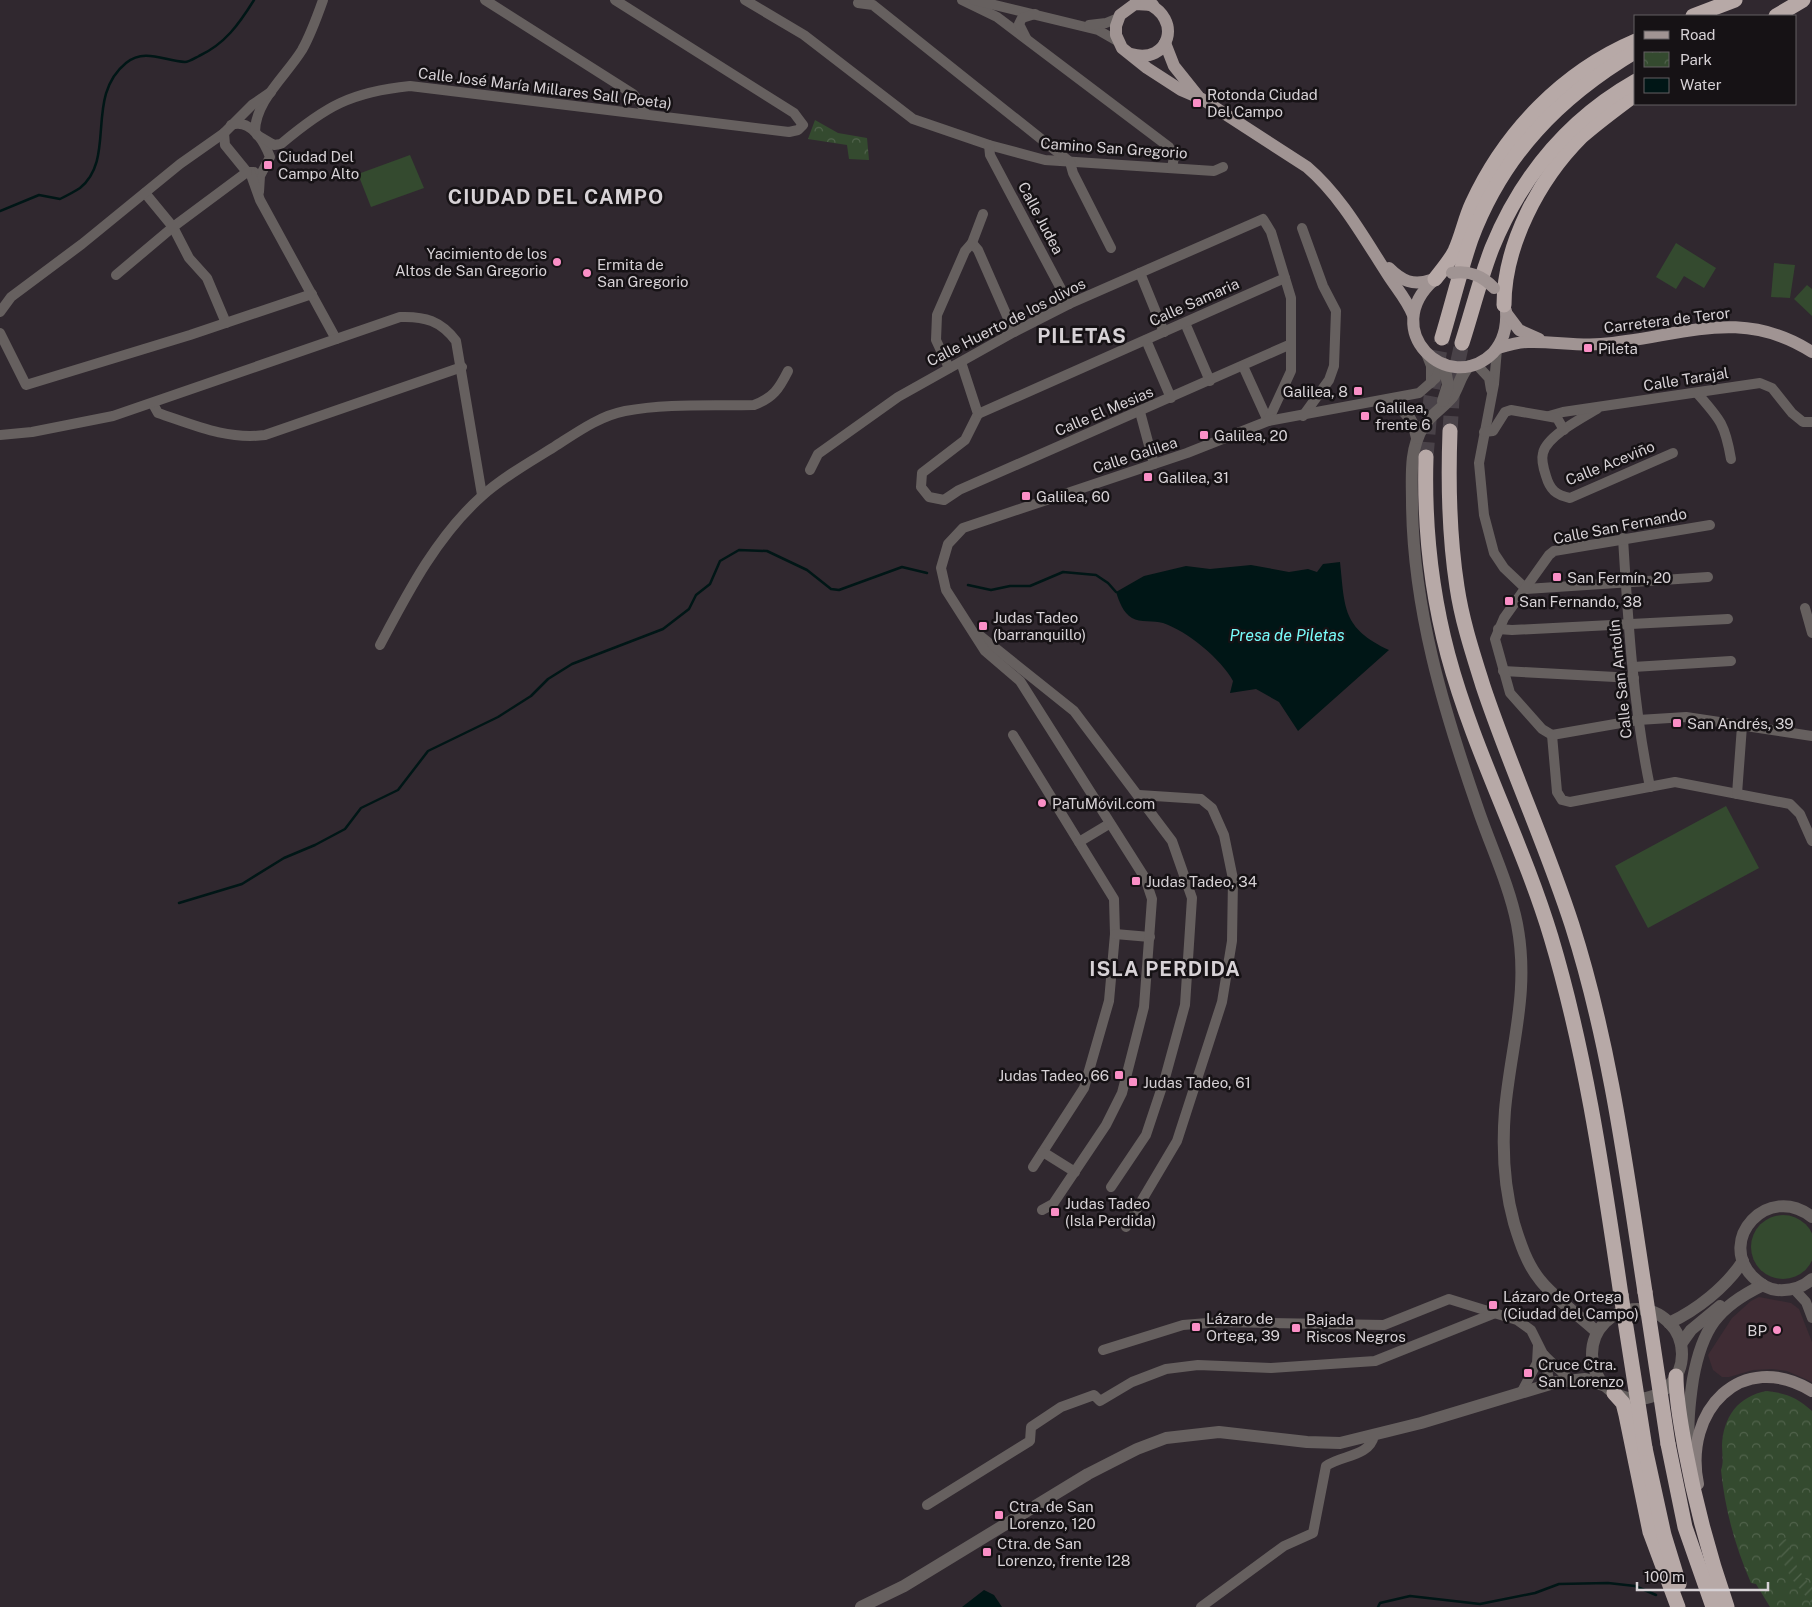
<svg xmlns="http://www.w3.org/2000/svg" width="1812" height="1607" font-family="'Public Sans',sans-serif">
<defs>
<pattern id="park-crowns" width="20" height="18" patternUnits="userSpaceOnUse" patternTransform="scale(1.25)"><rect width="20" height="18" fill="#344a2f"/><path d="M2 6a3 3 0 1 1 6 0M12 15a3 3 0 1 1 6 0" fill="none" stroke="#51634c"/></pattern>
<pattern id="garden-furrows" width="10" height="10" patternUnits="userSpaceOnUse" patternTransform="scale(1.25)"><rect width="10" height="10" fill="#344a2f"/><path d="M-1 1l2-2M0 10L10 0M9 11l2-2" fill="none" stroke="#51634c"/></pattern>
</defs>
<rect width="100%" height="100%" fill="#30282f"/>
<polygon fill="#3f2c34" points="1759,1297 1791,1303 1799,1309 1812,1342 1812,1382 1787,1371 1772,1369 1753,1370 1729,1377 1722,1377 1713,1370 1708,1355 1732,1318 1751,1301"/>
<g fill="#344a2f">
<polygon points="410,155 424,188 371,207 358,174"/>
<polygon points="1676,243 1716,268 1704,288 1684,276 1676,289 1656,277"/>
<polygon points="1774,263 1795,265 1790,298 1771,297"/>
<polygon points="1807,285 1812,289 1812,316 1794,299"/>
<polygon points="1726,806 1759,868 1648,928 1615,866"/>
<circle cx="1783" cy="1247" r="32"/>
</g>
<g fill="url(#park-crowns)">
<polygon points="815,120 838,133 867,138 869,160 849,159 847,145 808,139"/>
<path d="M 1767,1391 C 1786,1393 1798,1398 1812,1411 L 1812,1607 L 1770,1607 L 1756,1584 L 1751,1583 C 1735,1546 1725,1510 1721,1470 C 1724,1462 1722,1454 1722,1446 C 1723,1417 1738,1396 1767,1391 Z"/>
</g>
<polygon fill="url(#garden-furrows)" points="1786,1539 1798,1569 1812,1587 1812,1604 1791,1578 1783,1562 1778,1542"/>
<g fill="#001616">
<path d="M 1340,562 C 1345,608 1342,628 1389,650 L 1298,731 L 1279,702 L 1256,689 L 1230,693 L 1233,681 C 1221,659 1187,631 1163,623 C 1154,620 1140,623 1132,618 C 1123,613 1119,601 1116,592 L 1144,576 L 1186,566 L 1210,569 L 1251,565 L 1289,572 L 1308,569 L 1317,572 L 1323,564 Z"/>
<polygon points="984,1590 994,1595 1002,1607 962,1607"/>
</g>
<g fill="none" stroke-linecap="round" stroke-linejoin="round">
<g stroke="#001616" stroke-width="2.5">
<path d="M 0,211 L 39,195 L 60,199 C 66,196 74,192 80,188 C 117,158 84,97 126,63 C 145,48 164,61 185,62 C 189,62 195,58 199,56 C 225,44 239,24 254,0"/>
<polyline points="968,585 991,590 1010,586 1030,586 1063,572 1096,575 1108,583 1116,592"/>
<polyline points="179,903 242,884 284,858 315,845 345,829 361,808 398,790 428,751 498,717 531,696 548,679 572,664 663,629 689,609 696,595 710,584 720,561 739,550 767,551 807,570 831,589 839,590 902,567 927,573"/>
<polyline points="1378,1607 1380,1603 1410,1596 1480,1604 1535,1593 1559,1584 1608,1583 1635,1586 1656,1595"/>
</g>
<g stroke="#494248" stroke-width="15" stroke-dasharray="15 8" stroke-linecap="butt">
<polyline points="1450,431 1453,383 1462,343"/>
<polyline points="1426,457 1431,397 1442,338"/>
</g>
<g stroke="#66605f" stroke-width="10">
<polyline points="485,0 633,94 642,105 645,114"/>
<polyline points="745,0 804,35 913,119 989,145 1045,160 1214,171 1223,167"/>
<polyline points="962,0 997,17 1169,147 1174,157 1172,168"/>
<polyline points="974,0 1098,30 1119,42"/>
<polyline points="858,3 873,5 1070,162 1073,173 1111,248"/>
<polyline points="1089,25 1106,23 1118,18"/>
<polyline points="1026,38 1019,24 1022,18 1035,14"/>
<path d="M 231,125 C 250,118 264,141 270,157 L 260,176 L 259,192"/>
<path d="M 255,132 C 255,101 286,76 302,50 C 311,34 317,17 323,0"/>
<polyline points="224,133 225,145 247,172 254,172"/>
<path d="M 257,135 L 274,145 L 281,144 C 326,106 351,92 410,86 L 789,132 L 798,130 L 803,125 L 794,113 L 615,0"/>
<polyline points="989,145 990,155 1069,304"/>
<polyline points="250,172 260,200 336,339"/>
<polyline points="145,193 173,227 189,258 207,278 226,323"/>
<polyline points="1302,228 1323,286 1336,311 1334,366 1329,380 1303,416"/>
<polyline points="972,243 978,250 1014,332"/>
<polyline points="1140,273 1164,332"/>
<polyline points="116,275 173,227 247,172"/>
<polyline points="0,312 11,297 82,244 180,164 224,133 252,105 271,92"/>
<polyline points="1185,323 1210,381"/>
<polyline points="0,333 26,385 190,335 312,294"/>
<polyline points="1146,340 1171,398"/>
<polyline points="1497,349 1494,384 1479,463 1484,515 1494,553 1504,568 1526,589 1708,577"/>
<polyline points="1425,351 1431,366 1431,383"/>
<polyline points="961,362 978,414 965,440 922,473 921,487 929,497 944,500 959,490 1291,344"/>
<polyline points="1476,364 1489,378 1491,390"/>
<polyline points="1243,366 1268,421"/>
<polyline points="949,368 936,340 937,315 965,251 972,243 983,214"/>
<path d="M 1697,393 C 1720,419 1725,424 1731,459"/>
<path d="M 153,404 L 158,413 C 194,425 227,440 265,435 L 462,367"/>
<path d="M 1597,409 C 1582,418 1547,436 1543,453 C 1541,460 1544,470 1546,476 C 1550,490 1556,495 1570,498 L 1673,453"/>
<polyline points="1140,412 1154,464"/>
<polyline points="978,414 1285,278"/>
<polyline points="1549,416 1563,412 1760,383 1772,388 1792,413 1803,422 1812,422"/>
<polyline points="1484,432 1493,431 1505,412 1511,410 1557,418 1564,430"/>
<path d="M 0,435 L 32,432 L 113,416 L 400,317 C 425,316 441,321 456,341 L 482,495"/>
<polyline points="810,470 818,454 898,397 1014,332 1069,304 1263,219 1271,232 1291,298 1291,371 1268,421"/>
<path d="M 1623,538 C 1628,621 1633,705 1650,787"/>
<polyline points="1805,608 1812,633"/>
<polyline points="1498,629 1512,630 1728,619"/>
<polyline points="979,635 1074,711 1172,841 1192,898 1185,1005 1165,1078 1146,1135 1111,1187"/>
<path d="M 380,645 C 408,592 437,536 482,496 C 503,477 530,462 554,447 C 576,433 599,416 625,411 C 666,403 712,406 754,405 C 773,398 779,389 788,371"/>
<polyline points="1633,667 1731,661"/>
<polyline points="1503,671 1634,678"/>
<polyline points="1013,735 1114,899 1115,934 1109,1001 1084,1088 1033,1167"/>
<polyline points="1552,735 1542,729 1510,693 1495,639 1504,618 1549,555 1554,551 1710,525"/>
<polyline points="1552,735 1557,792 1562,800 1570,802 1675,782 1790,804 1800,814 1812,841"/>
<polyline points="1552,735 1638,720 1686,717 1812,736"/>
<polyline points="1737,794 1742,726"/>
<polyline points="1079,842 1109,824"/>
<polyline points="1115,934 1150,937"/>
<polyline points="1043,1152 1075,1172"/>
<polyline points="1042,1210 1053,1204 1106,1125 1122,1093 1144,1007 1152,899 1145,878 1020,681 985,651 946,590 941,568 948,544 963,528 1187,453 1268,421 1419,393 1436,378 1442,363"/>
<polyline points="1126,1227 1177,1141 1222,1002 1232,941 1233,879 1224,835 1212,808 1201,799 1139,795"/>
<polyline points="1794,1289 1806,1302 1812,1318"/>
<polyline points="1103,1350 1183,1325 1220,1322 1384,1325 1449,1299 1517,1320 1531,1330 1543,1354 1567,1377"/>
<polyline points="1544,1355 1550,1385"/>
<polyline points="1521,1393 1537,1363 1538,1345"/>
<polyline points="927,1505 1030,1441 1031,1427 1061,1407 1094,1395 1100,1401 1132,1382 1166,1369 1198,1365 1271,1368 1375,1361 1495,1313"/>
<path d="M 1201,1607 L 1284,1546 L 1313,1533 L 1326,1466 C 1341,1455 1369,1457 1374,1436"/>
</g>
<g stroke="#66605f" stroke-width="12">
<path d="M 1469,366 C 1460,375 1459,387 1452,397 C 1443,408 1430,415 1423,427 C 1409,450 1412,477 1412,503 C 1413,608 1443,708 1477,806 C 1490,845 1509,884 1517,924 C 1530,992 1511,1044 1505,1110 C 1502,1148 1504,1187 1514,1223 C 1520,1243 1527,1264 1540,1280 C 1553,1297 1580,1316 1597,1332"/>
<path d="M 1388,400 C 1406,410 1413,419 1417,438"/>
<polyline points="1443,401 1448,385 1444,364"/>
<path d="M 1812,1217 C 1768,1182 1716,1240 1753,1277 C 1760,1284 1767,1289 1777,1290 C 1790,1291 1802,1288 1812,1279"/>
<circle cx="1637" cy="1354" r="45"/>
<path d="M 1669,1323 C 1697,1310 1726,1287 1743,1261"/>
<polyline points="1681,1344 1691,1330 1720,1306"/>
<path d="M 1689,1440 C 1687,1420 1690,1399 1693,1379 C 1702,1329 1717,1307 1763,1285"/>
<polyline points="861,1607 904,1586 1088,1474 1137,1449 1166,1438 1219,1432 1307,1442 1340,1443 1421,1423 1557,1382 1585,1379 1606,1386"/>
</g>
<path stroke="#877d7c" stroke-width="12" d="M 1698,1484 C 1683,1411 1741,1348 1812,1391"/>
<g stroke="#a09493" stroke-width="12">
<path d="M 1153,5 L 1135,4 L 1120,15 L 1116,26 L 1116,35 L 1122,48 L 1147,68 L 1181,90 L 1202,99 L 1307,167 C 1341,196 1364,238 1388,275 C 1397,289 1407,300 1413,315"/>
<polyline points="1165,43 1174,66 1198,96"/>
<path d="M 1131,54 C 1170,65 1183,18 1146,3"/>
<path d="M 1389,268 C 1402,281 1413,286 1431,280"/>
<path d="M 1434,280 C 1378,330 1448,397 1493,353 C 1504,341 1507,327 1506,311"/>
<polyline points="1507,314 1519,330 1539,339"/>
<path d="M 1498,348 C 1508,345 1518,342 1528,342 C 1552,341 1576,346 1601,344 C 1679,338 1739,305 1812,352"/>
</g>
<g stroke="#b7a9a7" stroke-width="15">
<polyline points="1693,16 1735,0"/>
<polyline points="1776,16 1803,0"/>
<path d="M 1435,279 C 1442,270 1450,261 1455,251 C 1462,236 1465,219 1472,204 C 1505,132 1563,72 1636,41"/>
<path d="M 1504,305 C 1504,245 1539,179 1581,137 C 1598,122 1617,108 1636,94"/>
<path d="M 1442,338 C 1452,305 1460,271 1471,239 C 1503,154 1559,97 1636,51"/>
<path d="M 1462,343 C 1472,312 1480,279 1492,248 C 1521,177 1569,119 1636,81"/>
<path d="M 1450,431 C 1448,484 1449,535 1457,587 C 1462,621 1473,654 1483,686 C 1510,767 1546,844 1572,925 C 1610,1044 1626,1168 1645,1292"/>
<path d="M 1426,457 C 1424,523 1431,591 1448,655 C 1474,752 1522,841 1551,937 C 1586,1054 1603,1174 1621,1295"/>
<path d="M 1676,1376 C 1676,1401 1681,1424 1685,1448 C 1695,1502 1709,1555 1727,1607"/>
<polyline points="1614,1393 1623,1403 1626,1415 1650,1532 1678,1607"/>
<polyline points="1668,1444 1685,1527 1713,1607"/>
<polyline points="1645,1448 1664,1535 1679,1584"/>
</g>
<path stroke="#a09493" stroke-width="12" d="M 1452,273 C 1468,270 1483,276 1494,288"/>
<g stroke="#b7a9a7" stroke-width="15">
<polyline points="1645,1292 1668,1444"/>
<polyline points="1621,1295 1645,1448"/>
</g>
</g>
<g fill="#fa8fc6" stroke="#161215" stroke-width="2">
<rect x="1192" y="98" width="10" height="10" rx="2.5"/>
<rect x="263" y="160" width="10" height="10" rx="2.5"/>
<circle cx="557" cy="262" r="5"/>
<circle cx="587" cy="273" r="5"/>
<rect x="1583" y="343" width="10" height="10" rx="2.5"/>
<rect x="1353" y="386" width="10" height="10" rx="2.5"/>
<rect x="1360" y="411" width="10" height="10" rx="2.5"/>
<rect x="1199" y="430" width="10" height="10" rx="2.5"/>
<rect x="1143" y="472" width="10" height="10" rx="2.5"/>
<rect x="1021" y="491" width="10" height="10" rx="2.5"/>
<rect x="1552" y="572" width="10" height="10" rx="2.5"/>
<rect x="1504" y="596" width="10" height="10" rx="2.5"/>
<rect x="978" y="621" width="10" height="10" rx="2.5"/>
<rect x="1672" y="718" width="10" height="10" rx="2.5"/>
<circle cx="1042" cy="803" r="5"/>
<rect x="1131" y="876" width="10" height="10" rx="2.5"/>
<rect x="1114" y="1070" width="10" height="10" rx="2.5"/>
<rect x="1128" y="1077" width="10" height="10" rx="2.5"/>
<rect x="1050" y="1207" width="10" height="10" rx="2.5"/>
<rect x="1488" y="1300" width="10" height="10" rx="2.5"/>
<rect x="1191" y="1322" width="10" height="10" rx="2.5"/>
<rect x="1291" y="1323" width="10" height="10" rx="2.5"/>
<circle cx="1777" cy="1330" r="5"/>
<rect x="1523" y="1368" width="10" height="10" rx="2.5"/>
<rect x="994" y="1510" width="10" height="10" rx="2.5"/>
<rect x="982" y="1547" width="10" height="10" rx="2.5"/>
</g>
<g text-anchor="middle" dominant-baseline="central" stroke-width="5" stroke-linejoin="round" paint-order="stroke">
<g font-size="15" fill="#d7d2d6" stroke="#161215">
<text transform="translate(545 88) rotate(7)">Calle José María Millares Sall (Poeta)</text>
<text transform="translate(1114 148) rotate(4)">Camino San Gregorio</text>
<text transform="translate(1041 218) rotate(62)">Calle Judea</text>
<text transform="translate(1194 302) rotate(-24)">Calle Samaria</text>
<text transform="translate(1667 320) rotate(-7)">Carretera de Teror</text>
<text transform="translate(1006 322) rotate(-27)">Calle Huerto de los olivos</text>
<text transform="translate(1686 379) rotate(-9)">Calle Tarajal</text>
<text transform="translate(1104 411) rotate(-23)">Calle El Mesias</text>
<text transform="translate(1135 455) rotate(-18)">Calle Galilea</text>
<text transform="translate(1610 463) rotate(-22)">Calle Aceviño</text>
<text transform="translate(1620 526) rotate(-11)">Calle San Fernando</text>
<text transform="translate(1620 679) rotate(-96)">Calle San Antolín</text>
</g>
<g font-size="15" fill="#d7d2d6" stroke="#161215" text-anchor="start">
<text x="1207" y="94">Rotonda Ciudad<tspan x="1207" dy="17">Del Campo</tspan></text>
<text x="278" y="156">Ciudad Del<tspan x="278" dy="17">Campo Alto</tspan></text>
<text x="547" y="253" text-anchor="end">Yacimiento de los<tspan x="547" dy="17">Altos de San Gregorio</tspan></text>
<text x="597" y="264">Ermita de<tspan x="597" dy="17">San Gregorio</tspan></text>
<text x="1598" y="348">Pileta</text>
<text x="1348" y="391" text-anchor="end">Galilea, 8</text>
<text x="1375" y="407">Galilea,<tspan x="1375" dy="17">frente 6</tspan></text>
<text x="1214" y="435">Galilea, 20</text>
<text x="1158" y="477">Galilea, 31</text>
<text x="1036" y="496">Galilea, 60</text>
<text x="1567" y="577">San Fermín, 20</text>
<text x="1519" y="601">San Fernando, 38</text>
<text x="993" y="617">Judas Tadeo<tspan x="993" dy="17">(barranquillo)</tspan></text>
<text x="1687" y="723">San Andrés, 39</text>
<text x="1052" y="803">PaTuMóvil.com</text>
<text x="1146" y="881">Judas Tadeo, 34</text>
<text x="1109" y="1075" text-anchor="end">Judas Tadeo, 66</text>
<text x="1143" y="1082">Judas Tadeo, 61</text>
<text x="1065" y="1203">Judas Tadeo<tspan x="1065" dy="17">(Isla Perdida)</tspan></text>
<text x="1503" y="1296">Lázaro de Ortega<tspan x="1503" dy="17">(Ciudad del Campo)</tspan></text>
<text x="1206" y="1318">Lázaro de<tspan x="1206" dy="17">Ortega, 39</tspan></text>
<text x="1306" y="1319">Bajada<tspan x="1306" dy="17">Riscos Negros</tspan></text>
<text x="1767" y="1330" text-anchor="end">BP</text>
<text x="1538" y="1364">Cruce Ctra.<tspan x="1538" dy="17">San Lorenzo</tspan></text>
<text x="1009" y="1506">Ctra. de San<tspan x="1009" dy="17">Lorenzo, 120</tspan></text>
<text x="997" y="1543">Ctra. de San<tspan x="997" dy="17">Lorenzo, frente 128</tspan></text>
</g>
<g font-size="16" font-style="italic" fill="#79fcfb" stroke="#161215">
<text x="1287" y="635">Presa de Piletas</text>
</g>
<g font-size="20" font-weight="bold" letter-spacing="1" fill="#d7d2d6" stroke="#161215">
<text x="556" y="197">CIUDAD DEL CAMPO</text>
<text x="1082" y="336">PILETAS</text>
<text x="1165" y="969">ISLA PERDIDA</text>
</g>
</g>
<rect x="1634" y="15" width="162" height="90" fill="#161215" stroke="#635f62"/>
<rect x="1644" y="31" width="25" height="8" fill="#a09493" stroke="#635f62"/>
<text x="1680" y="40" font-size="15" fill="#d7d2d6">Road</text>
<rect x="1644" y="52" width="25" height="15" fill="url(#park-crowns)" stroke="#635f62"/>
<text x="1680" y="65" font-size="15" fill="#d7d2d6">Park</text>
<rect x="1644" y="78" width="25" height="15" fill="#001616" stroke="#635f62"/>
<text x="1680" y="90" font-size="15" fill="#d7d2d6">Water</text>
<path d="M1637 1582v8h131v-8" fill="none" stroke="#d7d2d6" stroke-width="2.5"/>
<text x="1644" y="1582" font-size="15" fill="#d7d2d6" stroke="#161215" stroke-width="4" paint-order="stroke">100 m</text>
</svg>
